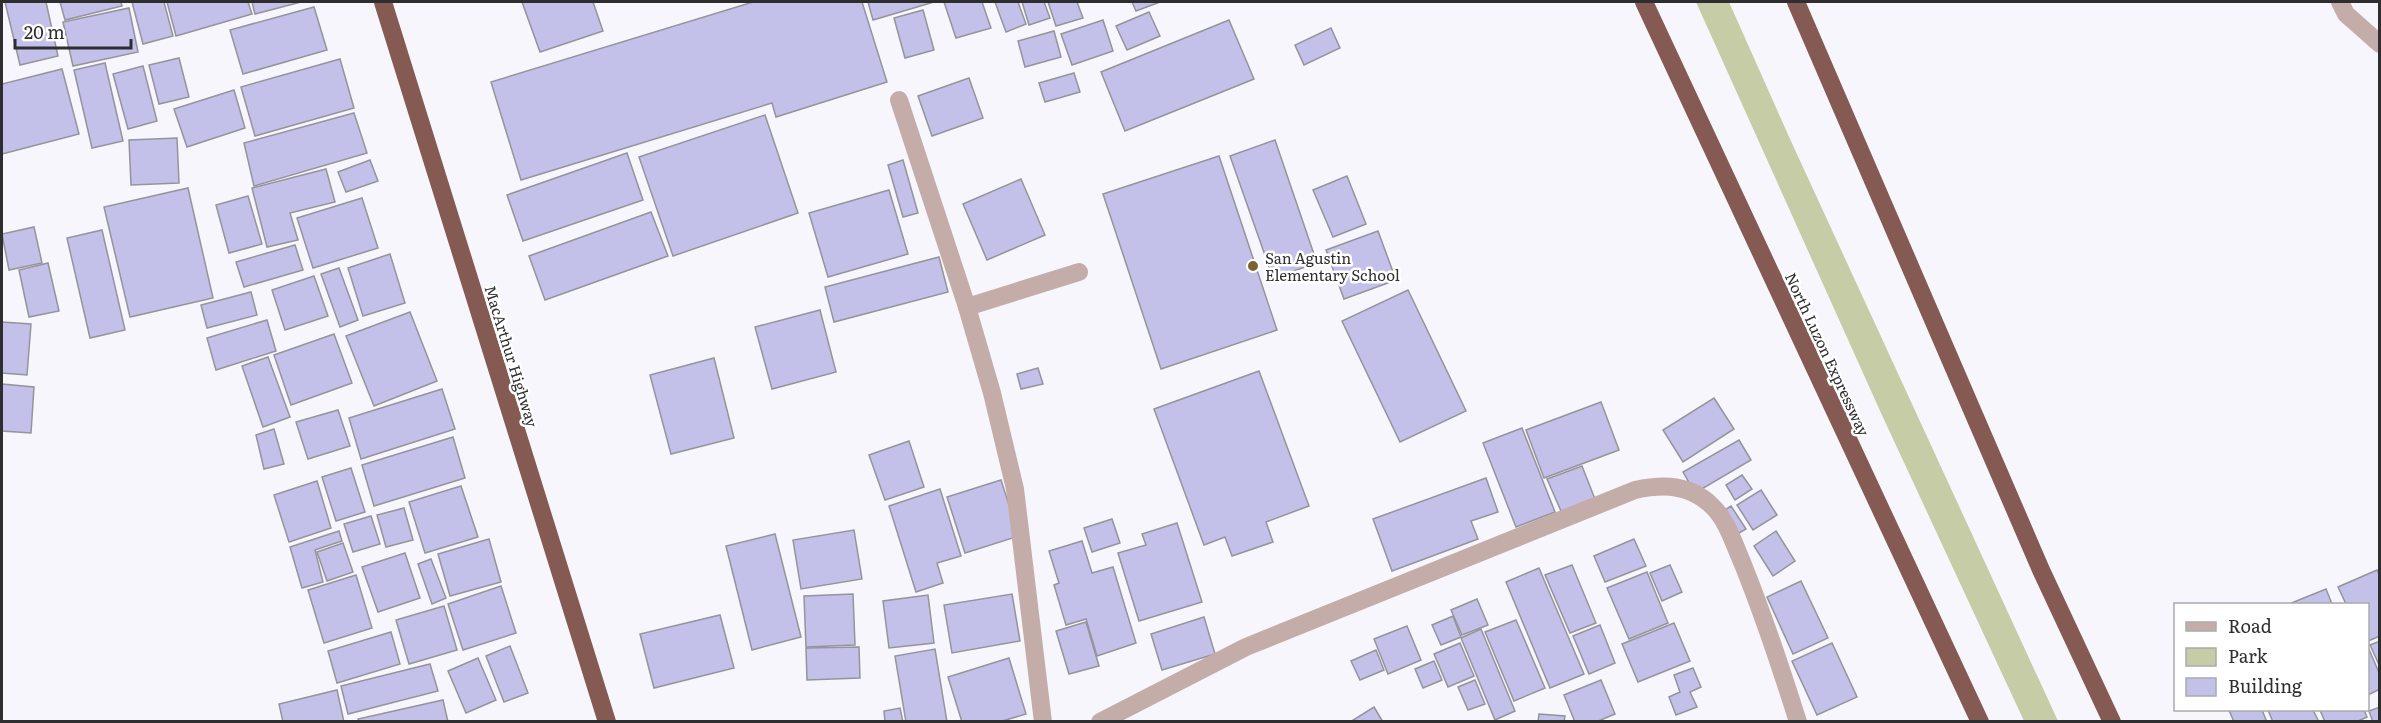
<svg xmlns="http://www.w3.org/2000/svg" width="2381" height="723" font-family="Literata,serif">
<rect width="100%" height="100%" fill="#f6f6fc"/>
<polygon fill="#c6cda6" points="1696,2 1729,2 1790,139 2058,721 2024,721 1881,413"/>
<g fill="#c3c0ea" stroke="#94949a" stroke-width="1.5">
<polygon points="5,2 46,2 58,56 20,65"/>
<polygon points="60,2 121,2 122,6 65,20"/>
<polygon points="132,2 164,2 173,36 143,44"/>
<polygon points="167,2 248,2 252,14 176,36"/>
<polygon points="252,2 301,2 255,14"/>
<polygon points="522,2 593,2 603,31 540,52"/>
<polygon points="753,2 862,2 887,82 776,117 772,103 521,180 491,82"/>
<polygon points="868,2 934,2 873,20"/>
<polygon points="944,2 982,2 991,28 956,38"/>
<polygon points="995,2 1018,2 1026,24 1006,32"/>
<polygon points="1022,2 1044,2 1050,18 1029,25"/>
<polygon points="1048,2 1077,2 1083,18 1056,26"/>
<polygon points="1132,2 1160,2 1136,11"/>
<polygon points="314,7 327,50 243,74 230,30"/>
<polygon points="129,8 138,52 73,66 63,22"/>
<polygon points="923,10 934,50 905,58 894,18"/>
<polygon points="1149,12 1160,36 1127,50 1116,26"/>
<polygon points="1103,20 1113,51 1072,65 1061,34"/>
<polygon points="1229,20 1254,79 1125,131 1101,72"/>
<polygon points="1331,28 1340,48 1304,65 1295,45"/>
<polygon points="1054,31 1061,57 1025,67 1018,41"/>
<polygon points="179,58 189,97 159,104 149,65"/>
<polygon points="340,59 354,108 255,136 241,87"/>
<polygon points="105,63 123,141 92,148 74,70"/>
<polygon points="143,66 157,121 128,129 113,74"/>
<polygon points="62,69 79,134 2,154 2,84"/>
<polygon points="1074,73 1080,92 1045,102 1039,83"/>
<polygon points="969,78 983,118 932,136 918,96"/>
<polygon points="234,90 245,128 187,147 174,109"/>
<polygon points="354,113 367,153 254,186 244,143"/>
<polygon points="765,115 798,213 673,256 639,157"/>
<polygon points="177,138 179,183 131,185 129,140"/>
<polygon points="1275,140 1317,263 1273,278 1230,156"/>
<polygon points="627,153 643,200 523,241 507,195"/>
<polygon points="1219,156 1277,330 1161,369 1103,194"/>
<polygon points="370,160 378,181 346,192 338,172"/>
<polygon points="903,160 918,213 903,217 888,165"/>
<polygon points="326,169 335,202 290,213 298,240 267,247 252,188"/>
<polygon points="1347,176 1366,224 1333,237 1313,190"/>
<polygon points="1021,179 1045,235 987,260 963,204"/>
<polygon points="188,188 213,298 130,317 104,207"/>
<polygon points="889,190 908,254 828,277 809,213"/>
<polygon points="248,196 262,244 229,253 216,205"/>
<polygon points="362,198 378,248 313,268 297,218"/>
<polygon points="651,212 668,256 545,300 529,256"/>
<polygon points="34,227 42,263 9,270 2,234"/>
<polygon points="102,230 125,330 90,338 67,238"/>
<polygon points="1378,231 1396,280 1344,299 1326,250"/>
<polygon points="295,245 303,270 244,287 236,262"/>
<polygon points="390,254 405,303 363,316 348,268"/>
<polygon points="939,257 948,292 834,322 825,287"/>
<polygon points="48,263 59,311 29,317 19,270"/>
<polygon points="339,268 358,320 340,327 321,274"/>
<polygon points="314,276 328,316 285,330 272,290"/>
<polygon points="1408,290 1466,411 1400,442 1342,321"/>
<polygon points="251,292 257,315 207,328 201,305"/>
<polygon points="820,310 836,372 772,389 755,327"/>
<polygon points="410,312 437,381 374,406 346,336"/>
<polygon points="267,320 276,351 216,370 207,338"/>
<polygon points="2,322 31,324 27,375 2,373"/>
<polygon points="334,334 352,383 291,405 274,355"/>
<polygon points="268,357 290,417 263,427 242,366"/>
<polygon points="714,358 734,438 671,454 650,375"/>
<polygon points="1038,368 1043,384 1021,389 1017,374"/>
<polygon points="1259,371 1309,506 1266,522 1273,542 1232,556 1225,537 1204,545 1154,409"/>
<polygon points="2,384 34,387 31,433 2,431"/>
<polygon points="442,389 455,429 361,459 349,418"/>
<polygon points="1714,398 1734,429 1683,462 1663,430"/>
<polygon points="1601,402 1619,450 1544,478 1526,430"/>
<polygon points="338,410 350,446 308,459 296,422"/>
<polygon points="1522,428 1555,512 1516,527 1483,443"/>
<polygon points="274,429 284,464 264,469 256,435"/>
<polygon points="453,437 465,478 374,506 362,465"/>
<polygon points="1739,440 1751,460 1695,493 1683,472"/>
<polygon points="909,441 924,487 885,500 869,455"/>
<polygon points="1582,466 1595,499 1561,511 1547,479"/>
<polygon points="351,468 365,512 336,521 322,477"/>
<polygon points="1742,475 1752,489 1735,500 1726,485"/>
<polygon points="1486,478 1498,512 1471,521 1478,539 1392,571 1373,519"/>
<polygon points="1001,480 1019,536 965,553 947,497"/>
<polygon points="317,481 331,528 289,542 274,495"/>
<polygon points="461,486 478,537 425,553 409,502"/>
<polygon points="940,489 961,556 937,563 943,583 916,592 889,506"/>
<polygon points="1761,490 1777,515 1753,530 1737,505"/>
<polygon points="1731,506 1746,529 1734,536 1720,513"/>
<polygon points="404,508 413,540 386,547 377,515"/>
<polygon points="371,516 380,544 353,552 344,524"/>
<polygon points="1112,519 1120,543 1092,552 1084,528"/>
<polygon points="1177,523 1202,602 1139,621 1118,553 1146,545 1142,534"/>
<polygon points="854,530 862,579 801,589 793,540"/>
<polygon points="339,531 342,541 315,550 323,582 302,588 290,547"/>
<polygon points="1776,531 1795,561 1773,576 1754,546"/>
<polygon points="775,534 801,637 752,650 726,546"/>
<polygon points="489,539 501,582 450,596 438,554"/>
<polygon points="1634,539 1646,566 1605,582 1594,556"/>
<polygon points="1082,541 1092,573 1113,567 1136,643 1097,656 1086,619 1066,625 1054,585 1059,583 1049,551"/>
<polygon points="343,543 353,572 327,581 317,552"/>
<polygon points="405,553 420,598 378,612 362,567"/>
<polygon points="431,559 446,598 432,604 418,564"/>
<polygon points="1572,565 1596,623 1570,633 1545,575"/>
<polygon points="1670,565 1682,592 1662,601 1650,573"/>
<polygon points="1539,568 1584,674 1550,688 1506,582"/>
<polygon points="2377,570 2380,576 2380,636 2368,641 2368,604 2346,604 2338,587"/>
<polygon points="1647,572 1668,623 1629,639 1607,588"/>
<polygon points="356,575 372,628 324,643 308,590"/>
<polygon points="1801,581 1828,638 1793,654 1767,597"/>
<polygon points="501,586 516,633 463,650 448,604"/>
<polygon points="2326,589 2332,604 2289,604"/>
<polygon points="853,594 855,645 806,647 804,596"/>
<polygon points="1012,594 1020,641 952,653 944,605"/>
<polygon points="928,595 934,643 889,648 883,601"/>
<polygon points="1477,599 1488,625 1462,635 1451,610"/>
<polygon points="444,606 457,650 409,664 396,620"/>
<polygon points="720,615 734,668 654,688 640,634"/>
<polygon points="1453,616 1461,637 1441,645 1432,625"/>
<polygon points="1204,617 1215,654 1162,670 1151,634"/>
<polygon points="1516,620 1545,688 1514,701 1485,632"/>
<polygon points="1086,622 1099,666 1069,674 1056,631"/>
<polygon points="1674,623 1690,661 1638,682 1622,644"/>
<polygon points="1600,625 1615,663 1589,674 1573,636"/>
<polygon points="1407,626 1421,660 1388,674 1374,639"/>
<polygon points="1481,629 1515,711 1495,720 1461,638"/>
<polygon points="391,632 400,664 337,683 328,651"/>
<polygon points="2380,641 2380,667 2370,645"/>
<polygon points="1460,643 1474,676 1448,687 1434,654"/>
<polygon points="1832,643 1857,697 1817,715 1792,661"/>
<polygon points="510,646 528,693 504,702 486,656"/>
<polygon points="859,647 860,678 807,680 806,648"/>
<polygon points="2368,647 2380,675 2380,689 2368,695"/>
<polygon points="935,649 947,722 906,722 895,656"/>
<polygon points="1376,650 1384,670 1360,680 1351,661"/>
<polygon points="478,658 496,700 466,713 448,671"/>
<polygon points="1009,658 1026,714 999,722 962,722 948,677"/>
<polygon points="1434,661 1442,680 1423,688 1415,669"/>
<polygon points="430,664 438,691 348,714 341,686"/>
<polygon points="1693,668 1701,687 1690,692 1697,707 1676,715 1669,697 1680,692 1674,675"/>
<polygon points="1475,680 1485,704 1468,710 1458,687"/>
<polygon points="1601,680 1615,714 1596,722 1575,722 1564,695"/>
<polygon points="337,690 344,722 283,722 279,704"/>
<polygon points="443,700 448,722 359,722 358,719"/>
<polygon points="1374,707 1383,722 1350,722"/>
<polygon points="2380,707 2380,722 2373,722 2369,711"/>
<polygon points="900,708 903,722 885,722 884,711"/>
<polygon points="2229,710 2262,710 2267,722 2234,722"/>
<polygon points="2268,710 2313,710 2319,722 2273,722"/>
<polygon points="2320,710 2364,710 2367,717 2356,722 2325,722"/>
<polygon points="1539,714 1565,716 1564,722 1538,722"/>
</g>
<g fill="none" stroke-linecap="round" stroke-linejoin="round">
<g stroke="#c4ada9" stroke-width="18">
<polyline points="2340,2 2346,14 2380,44"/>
<polyline points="967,307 1079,272"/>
</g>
<g stroke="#c4ada9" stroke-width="18">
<polyline points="899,100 967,307 992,393 1015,489 1043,722"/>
<path d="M 1100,722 L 1246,647 L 1635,490 C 1663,484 1690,484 1712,506 C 1727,520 1734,544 1742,562 C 1763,614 1781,668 1798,722"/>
</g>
<g stroke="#855a52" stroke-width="18">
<polyline points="383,2 607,722"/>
<polyline points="1644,2 1980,722"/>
<polyline points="1796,2 2041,570 2112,722"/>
</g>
</g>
<circle fill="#7b6333" stroke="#fff" stroke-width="2" cx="1253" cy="266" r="6"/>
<g text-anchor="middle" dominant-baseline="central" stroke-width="5" stroke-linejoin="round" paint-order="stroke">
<g font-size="15" fill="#2e2e31" stroke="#fff" text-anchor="start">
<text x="1265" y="257">San Agustin<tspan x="1265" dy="17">Elementary School</tspan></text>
</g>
<g font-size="15" fill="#2e2e31" stroke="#fff">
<text transform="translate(1828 354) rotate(65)">North Luzon Expressway</text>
<text transform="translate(512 356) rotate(73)">MacArthur Highway</text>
</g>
</g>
<rect width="2381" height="723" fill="none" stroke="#2e2e31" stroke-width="6"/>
<rect x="2174" y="603" width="195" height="108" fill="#ffffff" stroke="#ababad" stroke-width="1.5"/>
<rect x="2186" y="622" width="30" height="9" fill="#c4ada9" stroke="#ababad" stroke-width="1.5"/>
<text x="2228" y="633" font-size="18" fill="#2e2e31">Road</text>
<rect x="2186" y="648" width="30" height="18" fill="#c6cda6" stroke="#ababad" stroke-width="1.5"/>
<text x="2228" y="663" font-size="18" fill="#2e2e31">Park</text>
<rect x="2186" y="678" width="30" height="18" fill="#c3c0ea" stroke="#ababad" stroke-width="1.5"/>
<text x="2228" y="693" font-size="18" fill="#2e2e31">Building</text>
<path d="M15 39v9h116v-9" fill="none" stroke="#2e2e31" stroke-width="3"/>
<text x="24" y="39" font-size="18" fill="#2e2e31" stroke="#ffffff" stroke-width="4.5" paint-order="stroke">20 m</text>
</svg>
